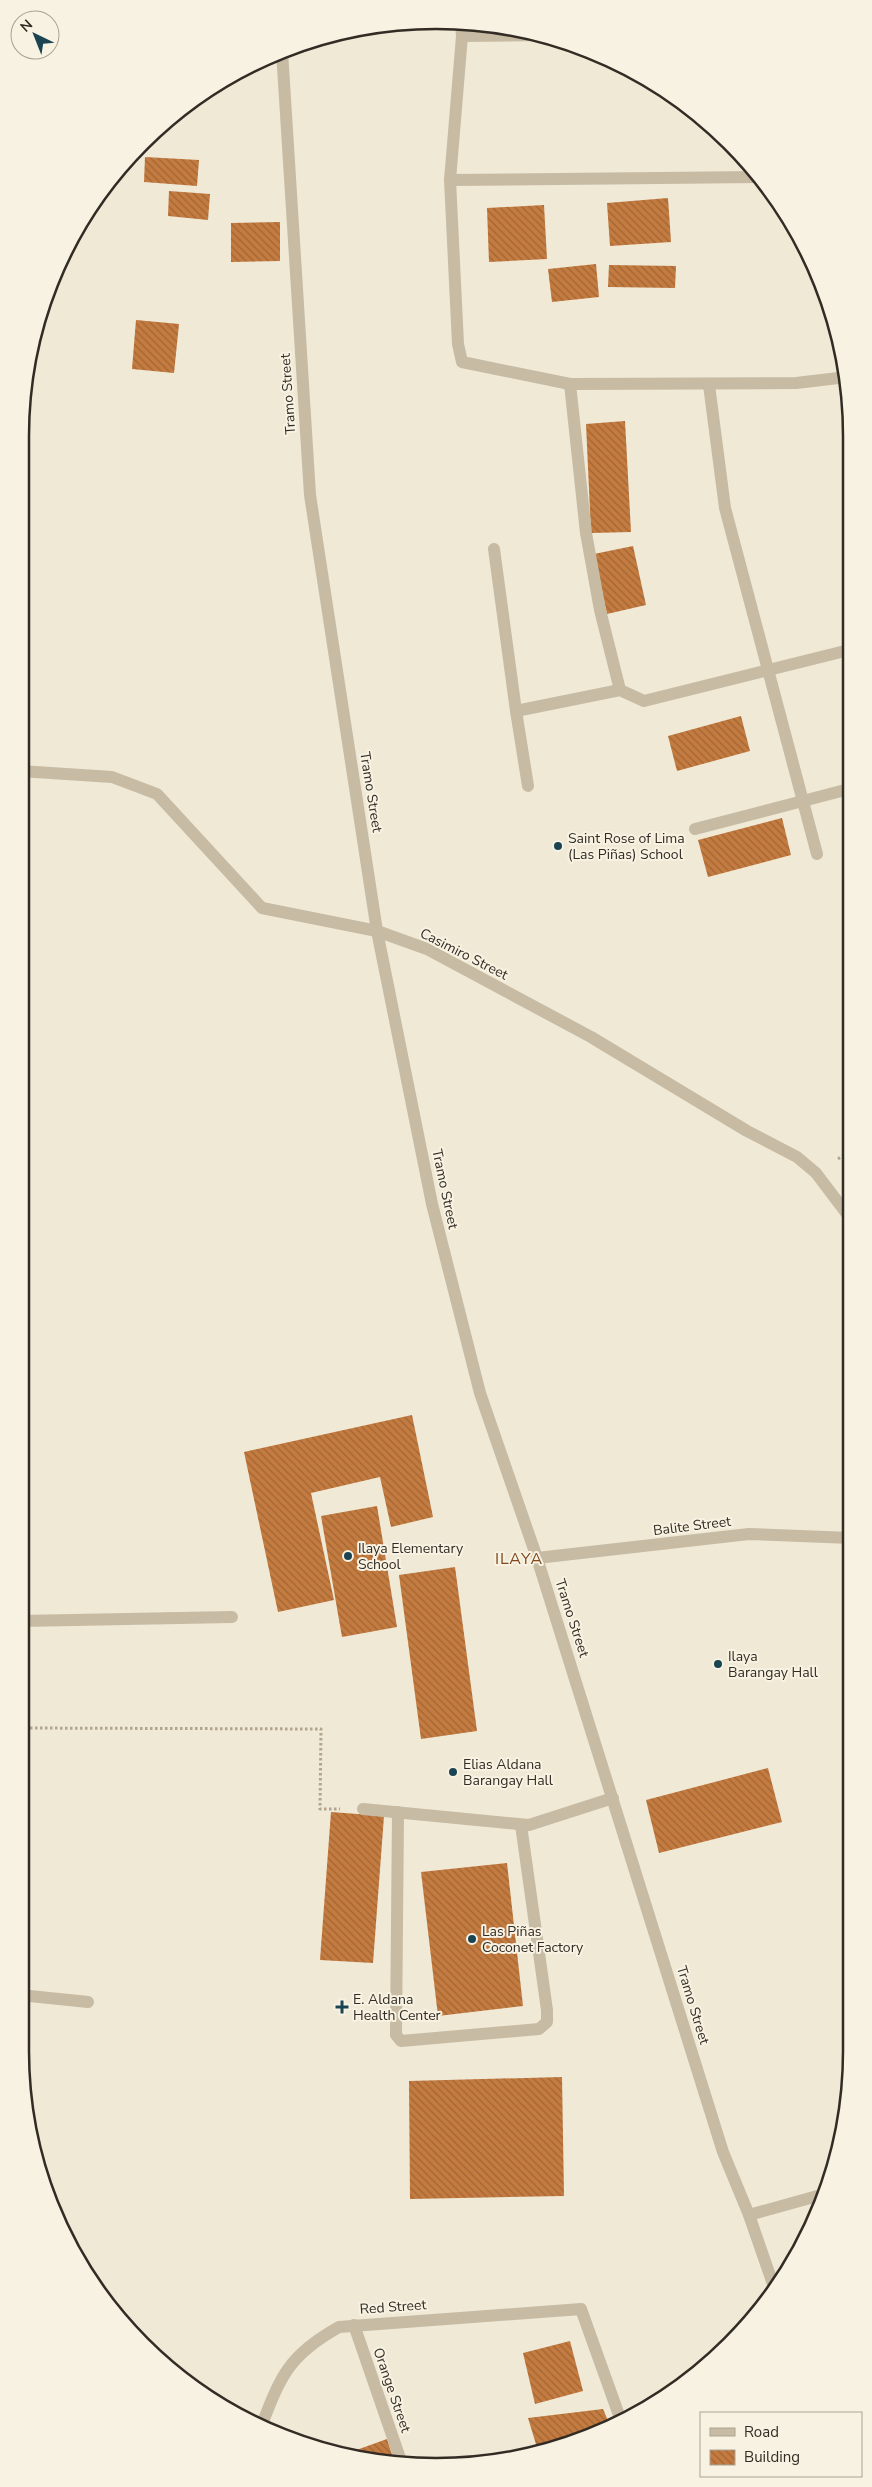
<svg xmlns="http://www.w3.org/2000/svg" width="872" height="2487" font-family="'Nunito Sans',sans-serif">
<defs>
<pattern id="building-back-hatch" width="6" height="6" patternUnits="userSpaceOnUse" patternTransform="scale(1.25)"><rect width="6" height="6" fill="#c47b40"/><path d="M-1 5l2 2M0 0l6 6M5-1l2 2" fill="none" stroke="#a06535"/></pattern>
</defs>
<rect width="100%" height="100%" fill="#f0e9d6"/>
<g fill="url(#building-back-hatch)">
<polygon points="145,157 199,160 197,186 144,182"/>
<polygon points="169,191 210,194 208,220 168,216"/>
<polygon points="668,198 671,242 610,246 607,203"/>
<polygon points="544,205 547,259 489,262 487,208"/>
<polygon points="280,222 280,261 231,262 231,223"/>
<polygon points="596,264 599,297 552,302 548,269"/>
<polygon points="609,265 676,266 675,288 608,287"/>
<polygon points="136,320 179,324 174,373 132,369"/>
<polygon points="625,421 631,532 591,533 586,424"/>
<polygon points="633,546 646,605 607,614 594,554"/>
<polygon points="741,716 750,751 677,771 668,736"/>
<polygon points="782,818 791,855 708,877 698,840"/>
<polygon points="412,1415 433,1517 391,1527 380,1477 311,1493 334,1600 278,1612 244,1452"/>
<polygon points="377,1506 397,1627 342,1637 321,1516"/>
<polygon points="455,1567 477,1731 421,1739 399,1575"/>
<polygon points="768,1768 782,1822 659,1853 646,1800"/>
<polygon points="331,1812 384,1816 373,1963 320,1960"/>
<polygon points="507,1863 523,2006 438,2016 421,1872"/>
<polygon points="562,2077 564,2196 410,2199 409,2081"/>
<polygon points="570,2341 583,2391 535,2404 523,2353"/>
<polygon points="603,2409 609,2423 539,2454 528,2418"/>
<polygon points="387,2439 395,2464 382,2463 348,2453"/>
</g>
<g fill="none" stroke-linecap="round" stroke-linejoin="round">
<g stroke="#b3a58d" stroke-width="3" stroke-dasharray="2.5 2.5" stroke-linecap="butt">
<polyline points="838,1159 850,1151"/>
<polyline points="20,1728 321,1729 320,1809 340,1809"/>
</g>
<g stroke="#c7bba3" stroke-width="12">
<polyline points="461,21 462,36 450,180 458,344 462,362 570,384 796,383 847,377"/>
<polyline points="462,36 546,35"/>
<polyline points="282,51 310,495 377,931 432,1204 480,1393 537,1558 723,2152 749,2215 775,2290"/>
<polyline points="450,180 759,177"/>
<polyline points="570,384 586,533 600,610 620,690"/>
<polyline points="709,385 725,508 817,854"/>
<polyline points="494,549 516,711 620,690 644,701 849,650"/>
<polyline points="516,711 528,786"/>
<polyline points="20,771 112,777 157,794 262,908 377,931 427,949 591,1037 747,1131 797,1157 816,1173 850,1218"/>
<polyline points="695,829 849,789"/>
<polyline points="537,1558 749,1534 851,1538"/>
<polyline points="20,1621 232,1617"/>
<polyline points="363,1809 529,1825 613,1798"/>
<polyline points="398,1812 396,2035 401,2041 539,2029 547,2022 547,2010 521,1825"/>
<polyline points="20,1995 88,2002"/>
<polyline points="749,2215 821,2195"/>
<polyline points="354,2325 402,2464"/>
<path d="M 261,2427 C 281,2375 289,2355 339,2327 L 581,2309 L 620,2418"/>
</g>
</g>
<g fill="#1b4453" stroke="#f8f2e2" stroke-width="2">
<circle cx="558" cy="846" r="5"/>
<circle cx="348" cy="1556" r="5"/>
<circle cx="718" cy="1664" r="5"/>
<circle cx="453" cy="1772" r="5"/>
<circle cx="472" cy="1939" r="5"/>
<path d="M339.5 1999.5h5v5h5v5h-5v5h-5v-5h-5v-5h5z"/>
</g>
<g text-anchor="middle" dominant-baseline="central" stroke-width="4" stroke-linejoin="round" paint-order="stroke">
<g font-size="14" fill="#322c25" stroke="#f8f2e2">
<text transform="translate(288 394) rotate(-94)">Tramo Street</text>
<text transform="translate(371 792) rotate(81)">Tramo Street</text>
<text transform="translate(464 954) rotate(27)">Casimiro Street</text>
<text transform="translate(445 1189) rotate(78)">Tramo Street</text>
<text transform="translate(692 1526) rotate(-7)">Balite Street</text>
<text transform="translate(572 1618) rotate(72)">Tramo Street</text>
<text transform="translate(693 2005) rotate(73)">Tramo Street</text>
<text transform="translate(393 2307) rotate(-4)">Red Street</text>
<text transform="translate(392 2390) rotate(71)">Orange Street</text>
</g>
<g font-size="14" fill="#322c25" stroke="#f8f2e2" text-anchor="start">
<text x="568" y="838">Saint Rose of Lima<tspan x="568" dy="16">(Las Piñas) School</tspan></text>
<text x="358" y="1548">Ilaya Elementary<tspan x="358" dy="16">School</tspan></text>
<text x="728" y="1656">Ilaya<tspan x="728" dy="16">Barangay Hall</tspan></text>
<text x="463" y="1764">Elias Aldana<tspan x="463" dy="16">Barangay Hall</tspan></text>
<text x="482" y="1931">Las Piñas<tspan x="482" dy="16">Coconet Factory</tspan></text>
<text x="353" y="1999">E. Aldana<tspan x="353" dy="16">Health Center</tspan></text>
</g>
<g font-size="16" letter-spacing="1" fill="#804a1f" stroke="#f8f2e2">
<text x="519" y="1559">ILAYA</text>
</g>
</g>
<path d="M0 0H872V2487H0ZM436 29H436A407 407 0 0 1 843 436V2051A407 407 0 0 1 436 2458H436A407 407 0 0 1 29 2051V436A407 407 0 0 1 436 29Z" fill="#f8f2e2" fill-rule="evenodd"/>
<path fill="none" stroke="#322c25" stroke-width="2.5" d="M436 29H436A407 407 0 0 1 843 436V2051A407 407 0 0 1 436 2458H436A407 407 0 0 1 29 2051V436A407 407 0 0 1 436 29Z"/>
<rect x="700" y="2412" width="162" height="65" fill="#f8f2e2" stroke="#a9a396"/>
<rect x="710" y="2428" width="25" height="8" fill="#c7bba3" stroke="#a9a396"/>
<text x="744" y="2437" font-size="15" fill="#322c25">Road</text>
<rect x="710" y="2450" width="25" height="15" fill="url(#building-back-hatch)" stroke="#a9a396"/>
<text x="744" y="2462" font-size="15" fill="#322c25">Building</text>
<g transform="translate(35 35) rotate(317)"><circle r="24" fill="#f8f2e2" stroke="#a9a396"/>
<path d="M0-4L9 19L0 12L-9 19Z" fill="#1b4453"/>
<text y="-8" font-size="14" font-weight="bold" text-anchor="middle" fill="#322c25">N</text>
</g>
</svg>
